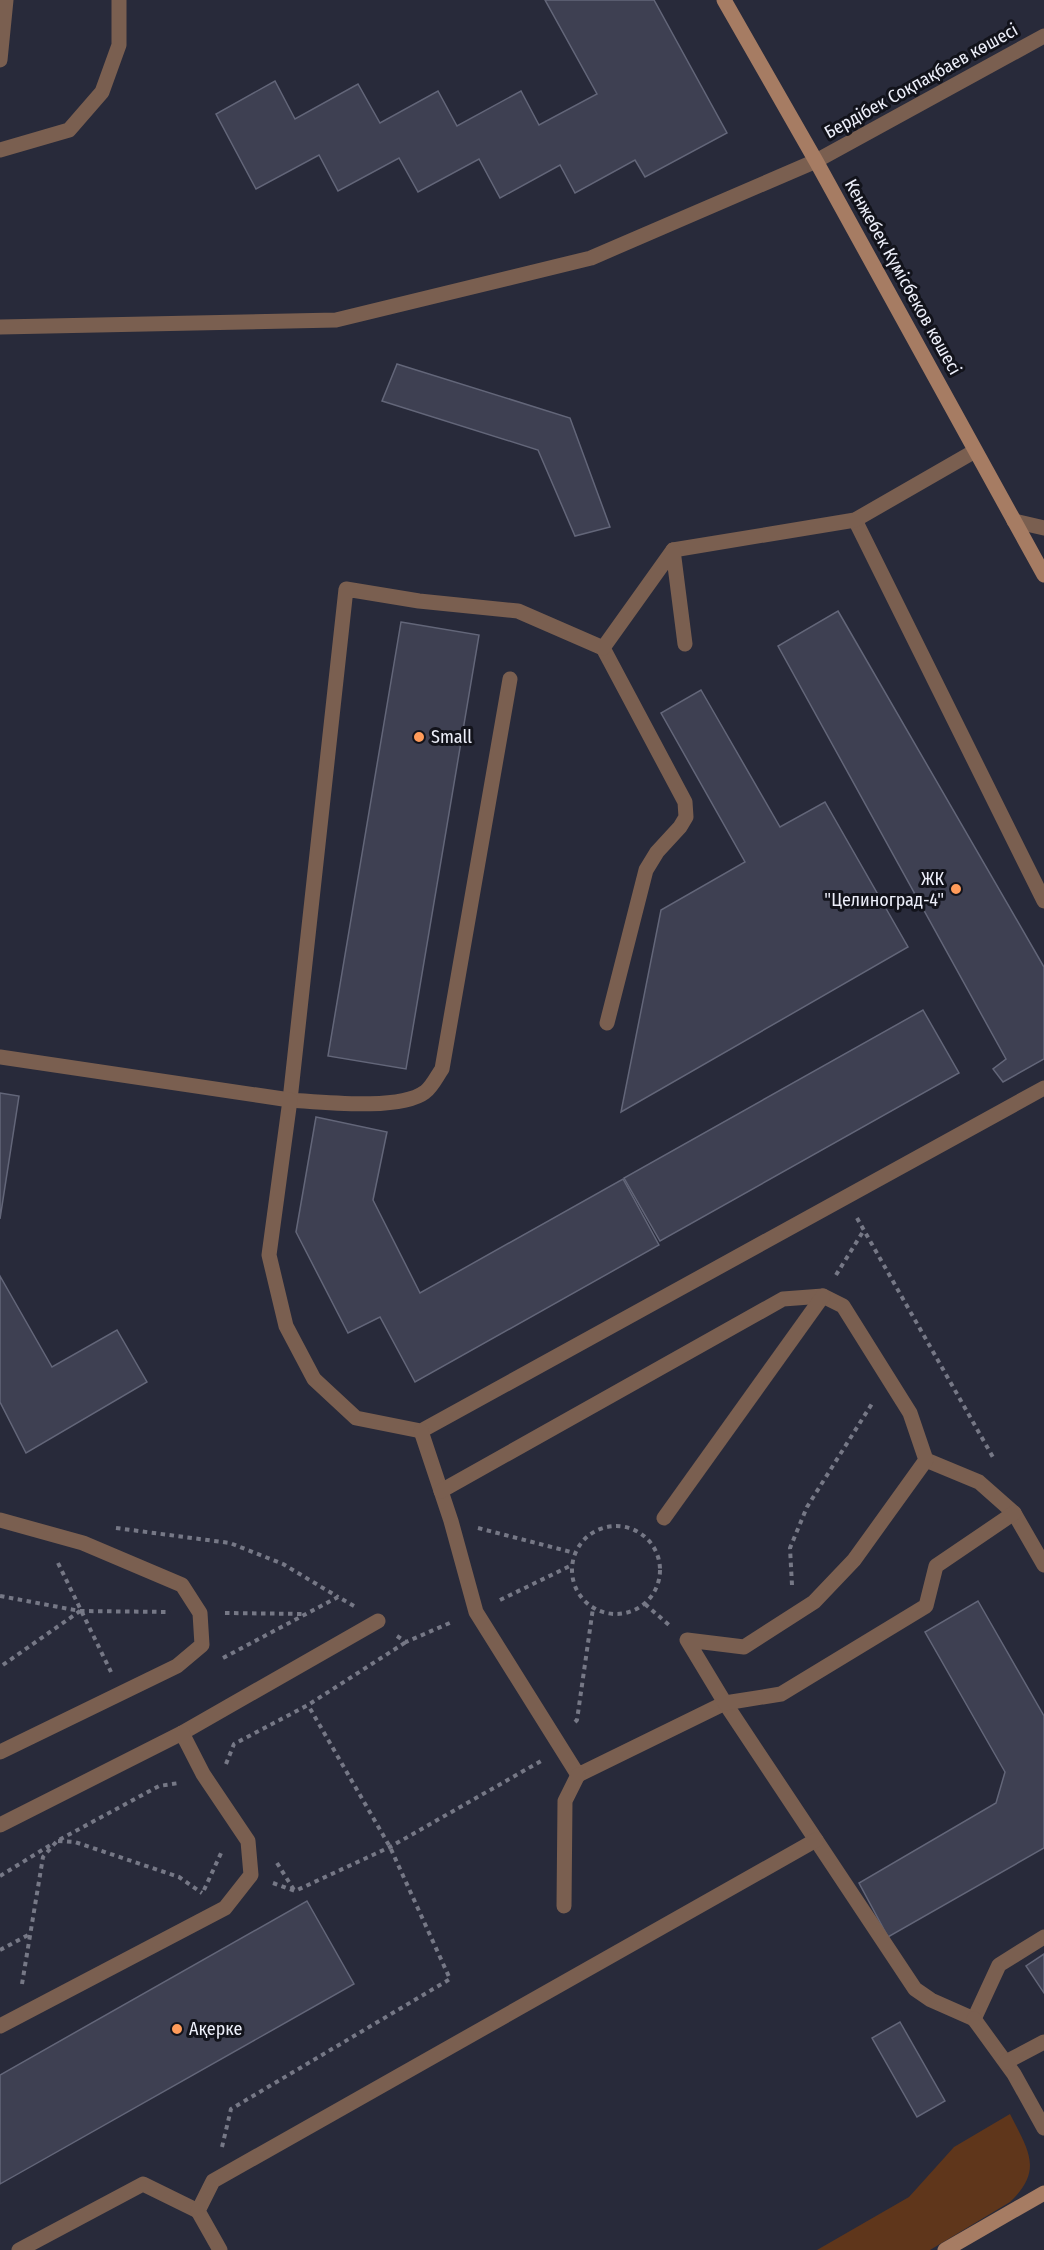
<svg xmlns="http://www.w3.org/2000/svg" width="1044" height="2250" font-family="'Fira Sans Condensed',sans-serif">
<rect width="100%" height="100%" fill="#282a3a"/>
<path fill="#5f361b" d="M 1010,2114 C 1028,2150 1044,2170 1010,2202 L 930,2250 L 817,2250 L 909,2197 L 954,2147 Z"/>
<g fill="#3e4052" stroke="#636679" stroke-width="1.5">
<polygon points="545,0 654,0 727,133 645,177 635,160 575,193 560,165 500,198 479,159 418,192 399,158 338,191 319,155 256,189 216,114 275,81 295,119 358,84 380,123 438,91 457,126 521,91 539,125 597,94"/>
<polygon points="397,364 570,418 610,527 575,536 538,450 382,401"/>
<polygon points="838,611 1044,967 1044,1059 1003,1082 993,1069 1006,1059 778,646"/>
<polygon points="401,622 479,635 406,1069 328,1056"/>
<polygon points="701,690 780,827 825,802 908,947 621,1112 661,910 745,862 661,713"/>
<polygon points="923,1010 959,1073 660,1241 624,1178"/>
<polygon points="0,1093 19,1096 0,1219"/>
<polygon points="316,1117 387,1132 373,1200 420,1293 623,1179 659,1245 415,1382 380,1317 348,1333 296,1232"/>
<polygon points="0,1276 52,1367 117,1330 147,1382 26,1453 0,1402"/>
<polygon points="978,1601 1044,1716 1044,1848 888,1937 859,1883 996,1803 1005,1772 925,1632"/>
<polygon points="307,1901 354,1984 0,2184 0,2075"/>
<polygon points="1044,1954 1044,1993 1026,1966"/>
<polygon points="900,2022 945,2101 917,2117 872,2038"/>
</g>
<g fill="none" stroke-linecap="round" stroke-linejoin="round">
<g stroke="#767886" stroke-width="4" stroke-dasharray="4.5 4.5" stroke-linecap="butt">
<polyline points="857,1218 994,1459"/>
<polyline points="836,1275 864,1230"/>
<circle cx="616" cy="1570" r="44"/>
<polyline points="116,1528 230,1543 283,1564 338,1597"/>
<polyline points="478,1528 575,1553"/>
<polyline points="58,1563 111,1672"/>
<polyline points="792,1585 790,1548 807,1507 873,1402"/>
<polyline points="0,1596 80,1611 0,1667"/>
<polyline points="500,1600 572,1565"/>
<polyline points="645,1604 669,1625"/>
<polyline points="80,1611 170,1612"/>
<polyline points="225,1613 305,1614"/>
<polyline points="397,1636 406,1642 452,1622"/>
<polyline points="223,1658 338,1597 354,1606"/>
<polyline points="575,1722 577,1720 593,1608"/>
<polyline points="226,1764 234,1744 308,1705 406,1642"/>
<polyline points="58,1841 75,1842 179,1877 202,1893"/>
<polyline points="277,1863 294,1890"/>
<polyline points="0,1876 52,1844"/>
<polyline points="273,1883 295,1891 390,1847 541,1761"/>
<polyline points="204,1890 222,1851"/>
<polyline points="0,1950 30,1934"/>
<polyline points="22,1984 43,1857 57,1841 159,1786 179,1783"/>
<polyline points="222,2147 231,2109 450,1979 390,1847 308,1705"/>
</g>
<g stroke="#7a5f50" stroke-width="15">
<polyline points="0,150 69,130 102,92 119,45 119,0"/>
<polyline points="855,520 1044,901"/>
<polyline points="1014,521 1044,528"/>
<polyline points="673,550 855,520 975,451"/>
<polyline points="603,648 685,802 686,817 680,827 657,852 646,870 607,1023"/>
<path d="M 510,679 L 442,1069 C 437,1076 432,1087 425,1092 C 400,1111 322,1102 290,1100 L 346,589 L 419,601 L 518,611 L 603,648 L 673,550 L 685,644"/>
<polyline points="0,1057 290,1100 269,1255 286,1326 314,1379 356,1418 421,1431 1044,1088"/>
<polyline points="421,1431 451,1521 476,1612 578,1775 725,1703 915,1989 931,2000 974,2019 999,1965 1044,1937"/>
<polyline points="926,1460 979,1482 1014,1513 1044,1565"/>
<polyline points="441,1491 783,1299 823,1296 843,1306 910,1413 926,1460 854,1560 814,1602 744,1647 687,1640 725,1703 781,1694 926,1606 936,1566 1014,1513"/>
<polyline points="664,1518 823,1296"/>
<polyline points="0,1520 83,1543 182,1585 200,1613 202,1645 177,1666 0,1752"/>
<polyline points="182,1733 378,1621"/>
<polyline points="0,1825 182,1733 203,1774 248,1841 251,1875 225,1908 0,2026"/>
<polyline points="564,1906 565,1801 578,1775"/>
<polyline points="974,2019 1014,2074 1044,2128"/>
<polyline points="1006,2062 1044,2042"/>
<polyline points="19,2250 143,2184 198,2211"/>
<polyline points="220,2250 198,2211 213,2181 816,1840"/>
</g>
<g stroke="#7a5f50" stroke-width="15">
<polyline points="0,60 6,0"/>
<polyline points="0,327 336,320 591,258 816,161 1044,36"/>
</g>
<g stroke="#a67c63" stroke-width="15">
<polyline points="724,0 816,161 1044,575"/>
<polyline points="945,2250 1044,2193"/>
</g>
</g>
<g fill="#ff9b5a" stroke="#12131b" stroke-width="2">
<circle cx="419" cy="737" r="6"/>
<circle cx="956" cy="889" r="6"/>
<circle cx="177" cy="2029" r="6"/>
</g>
<g text-anchor="middle" dominant-baseline="central" stroke-width="6" stroke-linejoin="round" paint-order="stroke">
<g font-size="18" fill="#edeffa" stroke="#12131b">
<text transform="translate(921 81) rotate(-29)">Бердібек Соқпақбаев көшесі</text>
<text transform="translate(903 277) rotate(61)">Кенжебек Күмісбеков көшесі</text>
</g>
<g font-size="18" fill="#edeffa" stroke="#12131b" text-anchor="start">
<text x="431" y="737">Small</text>
<text x="944" y="879" text-anchor="end">ЖК<tspan x="944" dy="21">"Целиноград-4"</tspan></text>
<text x="189" y="2029">Ақерке</text>
</g>
</g>
</svg>
